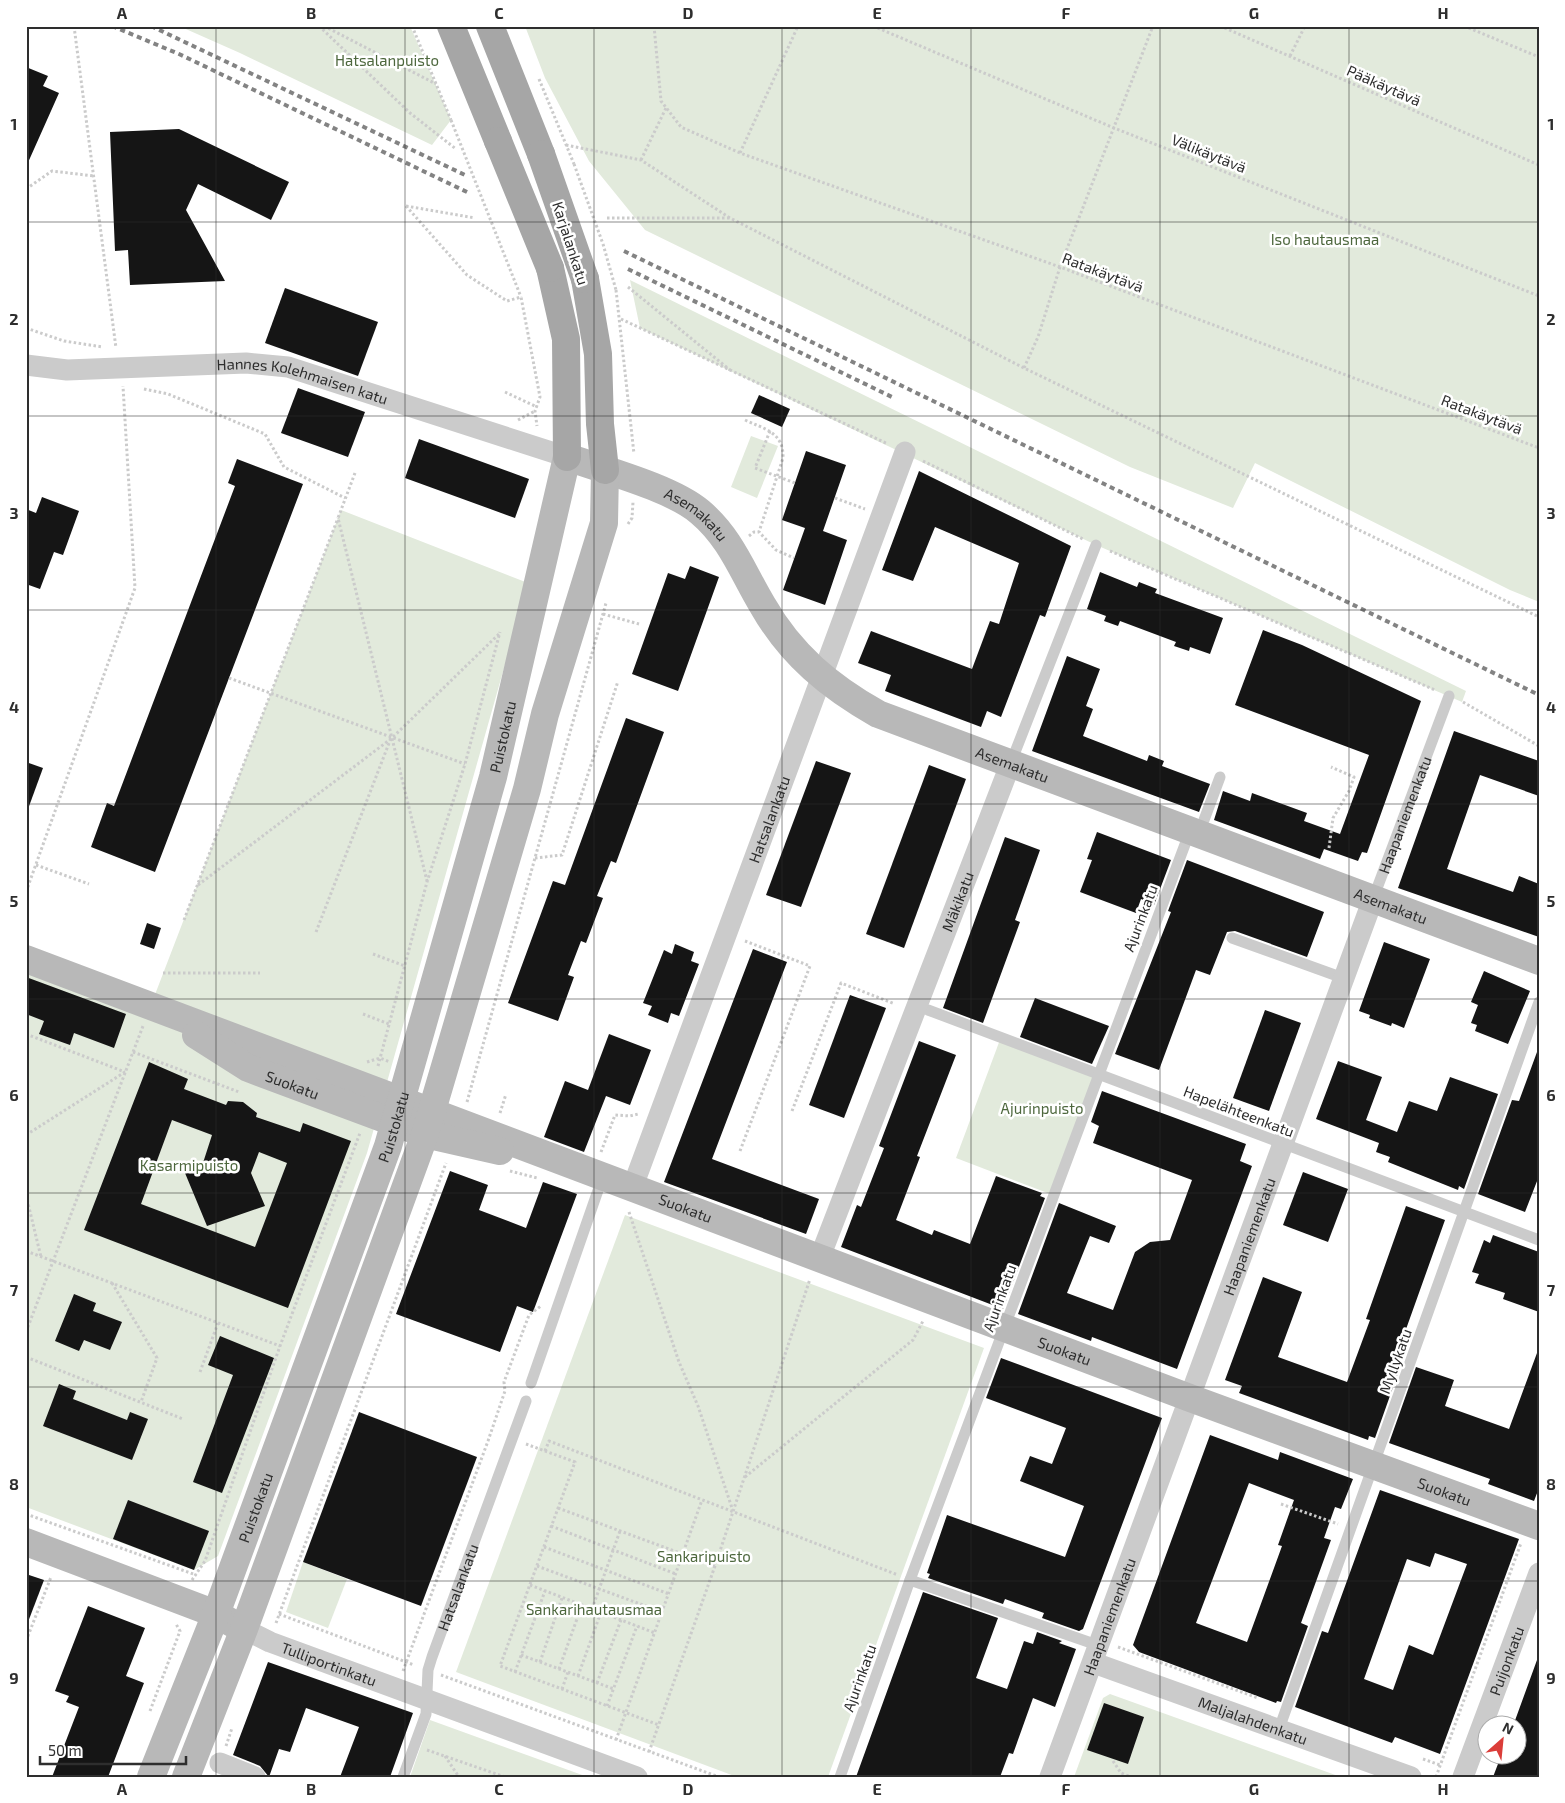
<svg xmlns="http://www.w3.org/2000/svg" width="1565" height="1803" font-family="'Exo 2',sans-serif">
<rect width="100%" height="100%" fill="#fff"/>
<g fill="#e2eadc">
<polygon points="179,26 410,26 451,120 432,145 240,53"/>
<polygon points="525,26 1539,26 1539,602 1510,590 1255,463 1233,508 1130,467 645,230 589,161 545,78"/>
<polygon points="630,280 1466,691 1462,702 1096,545 640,328"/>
<polygon points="751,436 778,446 757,498 731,487"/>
<polygon points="341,510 528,583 367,1153 218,1556 194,1570 26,1507 26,959 151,1005"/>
<polygon points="1001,1037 1098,1074 1053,1195 956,1158"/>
<polygon points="625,1215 984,1348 828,1777 737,1777 456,1672"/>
<polygon points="303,1562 347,1579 328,1628 286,1612"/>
<polygon points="1110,1694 1341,1777 1074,1777 1103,1698"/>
<polygon points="430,1720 585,1776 585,1777 410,1777"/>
</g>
<g fill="#151515" fill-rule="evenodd">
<polygon points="26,67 48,76 43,86 59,93 26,167"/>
<polygon points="179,129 289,182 271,220 198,184 186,210 225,281 130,285 128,250 115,251 110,132"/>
<polygon points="285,288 378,322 358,376 265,343"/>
<polygon points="298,388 365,412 348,457 281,433"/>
<polygon points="759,395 790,409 782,427 751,413"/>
<polygon points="419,439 529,479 515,518 405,478"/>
<polygon points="806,451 846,465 823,531 847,540 825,605 783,590 805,528 782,520"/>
<polygon points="237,459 303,484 155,872 91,847 107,803 114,806 235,486 228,483"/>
<polygon points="919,471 1071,546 1045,617 1040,615 1001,717 987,711 981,727 885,691 891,675 858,663 871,631 972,669 990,621 999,624 1019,563 935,527 913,581 882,570"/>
<polygon points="42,497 79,511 63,555 54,552 40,589 26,584 26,509 36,513"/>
<polygon points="690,566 719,577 678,691 632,674 668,573 685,579"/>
<polygon points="1100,572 1137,587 1139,582 1157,589 1155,593 1223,618 1210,654 1190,647 1189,651 1174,646 1176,642 1120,621 1118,626 1104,621 1106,616 1087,609"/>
<polygon points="1263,630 1302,645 1421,701 1367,853 1362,852 1358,861 1324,849 1320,859 1214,820 1223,791 1250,801 1252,793 1307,813 1304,821 1340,834 1369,755 1235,705"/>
<polygon points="1067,656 1100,669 1086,706 1093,709 1083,736 1147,761 1149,755 1164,761 1162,766 1210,784 1199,812 1032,751"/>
<polygon points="626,718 664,732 616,863 611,861 597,896 603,898 586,943 581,941 568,975 574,977 558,1021 508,1003 553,881 565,885"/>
<polygon points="1454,731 1539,761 1539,796 1480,775 1447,869 1513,892 1519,876 1539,884 1539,937 1398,888"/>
<polygon points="816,761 851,773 801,907 766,895"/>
<polygon points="26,762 43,768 28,809 26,809"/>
<polygon points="929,765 966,779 904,948 866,934"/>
<polygon points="1097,832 1171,860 1154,905 1141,899 1136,913 1080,892 1092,860 1087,859"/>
<polygon points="1005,837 1040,850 1015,920 1020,922 983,1023 943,1008"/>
<polygon points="1187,860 1324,912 1307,957 1235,931 1227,932 1210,975 1196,970 1159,1070 1115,1054 1171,912 1168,911"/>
<polygon points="147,923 161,928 154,949 140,944"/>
<polygon points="1384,942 1430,959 1404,1028 1392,1023 1391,1026 1369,1018 1370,1015 1359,1011"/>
<polygon points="675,944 694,952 691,961 699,964 679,1016 671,1013 668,1023 648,1015 652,1006 643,1003 664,950 672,954"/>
<polygon points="753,949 787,962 712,1159 819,1199 806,1234 664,1182"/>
<polygon points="1484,971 1530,991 1508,1044 1475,1031 1477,1025 1471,1023 1478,1005 1471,1002"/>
<polygon points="26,977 126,1014 114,1048 74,1033 70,1045 39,1034 44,1021 26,1014"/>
<polygon points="850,995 886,1008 844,1118 809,1105"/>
<polygon points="1035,998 1109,1026 1092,1064 1020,1037"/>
<polygon points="1265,1010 1301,1023 1269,1111 1233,1098"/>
<polygon points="609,1034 651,1050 630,1105 606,1096 584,1152 544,1137 565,1081 588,1090"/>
<polygon points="919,1041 956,1055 917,1156 920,1157 896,1220 932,1235 934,1230 970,1244 996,1176 1042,1193 1040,1196 1045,1198 1003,1309 841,1247 857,1205 861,1207 884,1148 879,1146"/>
<polygon points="1537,1052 1539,1176 1525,1212 1478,1194 1512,1100 1519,1101"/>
<polygon points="1338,1061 1382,1077 1366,1120 1397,1132 1409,1101 1437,1111 1450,1077 1498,1094 1464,1189 1459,1186 1458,1190 1388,1162 1390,1157 1376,1152 1379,1143 1316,1119"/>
<path d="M 149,1062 L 188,1079 L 184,1089 L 226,1105 L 228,1101 L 243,1102 L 257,1113 L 256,1117 L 300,1132 L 303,1123 L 351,1141 L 288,1308 L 84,1230 ZM 172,1120 L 212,1135 L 202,1166 L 185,1173 L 207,1226 L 265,1206 L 251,1173 L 259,1152 L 287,1163 L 255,1247 L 141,1204 Z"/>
<polygon points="1102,1091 1246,1144 1240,1161 1252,1166 1177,1369 1092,1337 1091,1341 1018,1314 1059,1203 1116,1226 1109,1243 1090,1236 1067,1293 1113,1310 1135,1252 1150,1242 1170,1240 1192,1180 1093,1143 1099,1126 1091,1122"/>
<polygon points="450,1171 488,1185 479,1210 526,1228 543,1182 577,1194 533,1312 517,1306 500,1352 396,1314"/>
<polygon points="1303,1172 1348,1189 1328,1242 1283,1225"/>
<polygon points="1406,1206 1445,1220 1395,1360 1402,1362 1375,1438 1369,1436 1368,1440 1239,1393 1242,1386 1225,1380 1263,1277 1302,1292 1278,1357 1347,1382 1370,1320 1366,1319"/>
<polygon points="1493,1235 1539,1252 1539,1312 1503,1299 1505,1293 1475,1283 1479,1274 1472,1272 1484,1240 1490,1243"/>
<polygon points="74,1294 96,1303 93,1311 122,1322 110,1350 84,1340 79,1351 55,1341"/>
<polygon points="220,1336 274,1358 222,1493 193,1482 233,1375 208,1365"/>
<polygon points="1537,1353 1539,1488 1534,1501 1488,1484 1490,1479 1389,1443 1416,1367 1454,1380 1445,1406 1509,1429"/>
<polygon points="1001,1358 1162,1418 1083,1629 1079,1631 1042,1618 1044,1613 1005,1599 1003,1604 928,1578 930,1574 927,1573 947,1515 1065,1557 1084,1506 1020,1481 1030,1456 1052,1464 1066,1428 986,1398"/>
<polygon points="59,1384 76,1391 73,1399 127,1420 130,1412 148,1419 132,1460 43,1426"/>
<polygon points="359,1412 477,1457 421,1606 303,1562"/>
<path d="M 1210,1435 L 1278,1460 L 1280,1452 L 1353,1479 L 1341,1509 L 1335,1507 L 1324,1538 L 1331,1540 L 1301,1623 L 1308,1626 L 1281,1702 L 1277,1701 L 1276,1703 L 1139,1652 L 1133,1645 ZM 1249,1483 L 1294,1500 L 1278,1545 L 1282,1546 L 1247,1642 L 1196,1623 Z"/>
<path d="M 1380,1490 L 1519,1539 L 1440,1754 L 1395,1737 L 1392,1743 L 1295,1707 L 1322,1631 L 1328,1633 ZM 1435,1553 L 1467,1564 L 1433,1655 L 1409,1645 L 1393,1690 L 1364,1679 L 1407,1559 L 1430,1567 Z"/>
<polygon points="128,1500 209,1531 194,1570 113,1539"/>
<polygon points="26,1574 44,1580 28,1622 26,1622"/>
<polygon points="923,1592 998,1618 976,1678 1007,1689 1024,1641 1033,1644 1037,1632 1062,1641 1059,1643 1076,1649 1055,1707 1033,1698 1013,1754 1009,1753 1000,1777 856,1777"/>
<polygon points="88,1606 145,1628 126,1676 144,1683 108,1777 52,1777 79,1707 66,1702 69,1696 55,1691"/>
<polygon points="1537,1660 1539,1777 1493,1777 1501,1756 1518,1756 1518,1726 1513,1726"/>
<polygon points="268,1662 413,1713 390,1777 340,1777 359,1727 306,1708 290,1752 279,1749 269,1777 260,1766 233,1755"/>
<polygon points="1104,1703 1144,1717 1128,1764 1087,1750"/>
</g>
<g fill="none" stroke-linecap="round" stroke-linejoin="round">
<g stroke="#cbcbcb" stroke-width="3" stroke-dasharray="2.5 2.5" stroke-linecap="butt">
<polyline points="74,26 116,348"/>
<polyline points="319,26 410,113 456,149"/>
<polyline points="324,26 436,84"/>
<polyline points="412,26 451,120"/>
<polyline points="654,26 661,101 681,127 740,153 1060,267 1539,448"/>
<polyline points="873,26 1114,128 1539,296"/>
<polyline points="1220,26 1539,165"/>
<polyline points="1464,26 1539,57"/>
<polyline points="1290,56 1305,26"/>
<polyline points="539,79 574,164"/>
<polyline points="566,145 641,160 730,218 1024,368 1539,617"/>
<polyline points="740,153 798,26"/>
<polyline points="641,160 666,108"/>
<polyline points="26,189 52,171 94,176"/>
<polyline points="406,206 467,275 507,301 521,297 540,397 535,411 537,426"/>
<polyline points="406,206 475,218"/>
<polyline points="607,218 730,218"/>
<polyline points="628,287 730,370"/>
<polyline points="616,290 634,454"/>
<polyline points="621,319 888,444"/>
<polyline points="26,328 64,341 103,347"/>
<polyline points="1024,368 1038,337 1060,267 1153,26"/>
<polyline points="144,389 168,394 265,434 284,467 345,498"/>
<polyline points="505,392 537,407"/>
<polyline points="518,420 535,411"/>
<path d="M 745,420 C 764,429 784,432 783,458 L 759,532"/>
<polyline points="770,431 755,468 795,483"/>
<polyline points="923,461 1083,539"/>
<polyline points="355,473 338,518 427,881"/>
<polyline points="835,498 865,509"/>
<polyline points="628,524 632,518 633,502"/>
<polyline points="749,536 754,532 759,532 776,550 794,558"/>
<polyline points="1110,551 1435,690"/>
<polyline points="603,614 639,624"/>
<polyline points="229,678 465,764"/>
<polyline points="1463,702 1539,746"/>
<polyline points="1329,848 1333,818 1349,791 1354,777 1331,767"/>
<polyline points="535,858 562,855 618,681"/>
<polyline points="36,865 89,884"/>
<polyline points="198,885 392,738 500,633"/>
<polyline points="26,892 135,588 123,386"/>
<polyline points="184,920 338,518"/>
<polyline points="316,932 391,738"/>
<polyline points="373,954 405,966"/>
<polyline points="163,973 260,973"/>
<polyline points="363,1014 389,1024"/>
<polyline points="26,1034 125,1072"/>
<polyline points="133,1052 239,1092"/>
<polyline points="367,1062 380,1058 390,1062"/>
<polyline points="378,1066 427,882 465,764 500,632"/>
<polyline points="467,1102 606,603"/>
<polyline points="792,1111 841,983 895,1004"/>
<polyline points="500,1113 506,1094"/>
<polyline points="26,1135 125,1072"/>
<polyline points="740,1151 810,966 745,941"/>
<polyline points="601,1152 615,1115 630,1116 638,1114"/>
<polyline points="510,1171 537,1178"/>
<polyline points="26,1195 41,1257"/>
<polyline points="629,1212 679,1362 698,1406 733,1511"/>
<polyline points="26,1251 280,1346"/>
<polyline points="112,1283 157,1358 141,1402"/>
<polyline points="26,1332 143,1026"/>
<polyline points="26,1357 183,1419"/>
<polyline points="200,1372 218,1323"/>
<polyline points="526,1444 575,1462 500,1666 659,1725"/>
<polyline points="545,1451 549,1441 898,1575"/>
<polyline points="745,1477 913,1340 923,1321"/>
<polyline points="1281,1504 1338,1524"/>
<polyline points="558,1508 715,1566"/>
<polyline points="26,1514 196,1575"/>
<polyline points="551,1526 676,1574"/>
<polyline points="544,1547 669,1594"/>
<polyline points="537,1566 662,1612"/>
<polyline points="192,1580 205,1561 280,1346 360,1133"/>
<polyline points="530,1585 655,1633"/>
<polyline points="592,1609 620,1531"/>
<polyline points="279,1614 414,1665"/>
<polyline points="276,1623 446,1163"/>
<polyline points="26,1641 51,1577"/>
<polyline points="1118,1647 1258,1698"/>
<polyline points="521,1655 614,1689"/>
<polyline points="540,1662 562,1598"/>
<polyline points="559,1669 582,1605"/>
<polyline points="403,1671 488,1441 505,1391 504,1382 529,1315 541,1306"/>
<polyline points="515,1672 545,1591"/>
<polyline points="441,1675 719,1777"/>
<polyline points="578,1676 601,1612"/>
<polyline points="597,1683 621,1620"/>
<polyline points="562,1689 568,1672"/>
<polyline points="607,1706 637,1626"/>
<polyline points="150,1711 180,1631 176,1624"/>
<polyline points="616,1740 702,1500"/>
<polyline points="226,1746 232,1728"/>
<polyline points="427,1750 505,1777"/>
<polyline points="649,1752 715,1566 810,1279"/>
<polyline points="445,1756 459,1777"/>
<polyline points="1423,1759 1440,1765"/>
<polyline points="1113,1761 1121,1773 1131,1777"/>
<polyline points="1436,1777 1521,1543"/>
</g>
<g stroke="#cbcbcb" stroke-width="11">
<polyline points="1010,765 1096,545"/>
<polyline points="1204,820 1220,777"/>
<path id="s1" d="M 1373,899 L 1449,696"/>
<polyline points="1232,938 1343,978"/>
<polyline points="928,1010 1539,1240"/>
<polyline points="531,1383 603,1176"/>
<polyline points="910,1580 1100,1646"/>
<polyline points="1279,1729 1539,1002"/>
<path id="s2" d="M 403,1777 L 426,1714 L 428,1670 L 432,1657 L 526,1401"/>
<polyline points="840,1777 910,1580 1190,831"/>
</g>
<g stroke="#cbcbcb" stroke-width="21">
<path id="s3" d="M 26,365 L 67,370 L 246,363 L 288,367 L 567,457"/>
<path id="s4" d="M 633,1186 L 905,452"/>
<path id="s5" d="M 820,1257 L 1010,765"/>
<path id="s6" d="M 244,1629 L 270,1642 L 637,1777"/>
<path id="s7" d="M 1094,1663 L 1411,1777"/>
<polyline points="220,1763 255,1777"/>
<path id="s8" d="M 1050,1777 L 1373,899"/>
<path id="s9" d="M 1463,1777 L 1539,1573"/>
</g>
<g stroke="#b8b8b8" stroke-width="28">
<path id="s10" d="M 26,959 L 1190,1398 L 1539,1526"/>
<path id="s11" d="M 196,1035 L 248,1068 L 425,1134 L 500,1151"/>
<polyline points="26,1542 216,1614 232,1623"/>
<path id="s12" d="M 151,1777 L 216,1614 L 388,1146 L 493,777 L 567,457 C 604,470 672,488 700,512 C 731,538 743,573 763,606 C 791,655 830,687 878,714 L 1539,961"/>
<polyline points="186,1777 244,1629 425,1134 527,789 545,714 604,523 605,470"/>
</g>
<g stroke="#a6a6a6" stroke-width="28">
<polyline points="451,26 498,141"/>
<polyline points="490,26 541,154"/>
<polyline points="550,268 566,339 567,457"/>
<polyline points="585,279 598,354 600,424 605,470"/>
</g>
<g stroke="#838383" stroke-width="4" stroke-dasharray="5 4" stroke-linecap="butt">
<polyline points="112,26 179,54 469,193"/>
<polyline points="151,26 465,175"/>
<polyline points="624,251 1539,695"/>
<polyline points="628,269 892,397"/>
</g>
<g stroke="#cbcbcb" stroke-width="3" stroke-dasharray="2.5 2.5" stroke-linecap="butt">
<polyline points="451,120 521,297"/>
<polyline points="574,164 603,244 616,290"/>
</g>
<g stroke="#a6a6a6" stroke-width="28">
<polyline points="498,141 550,268"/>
<polyline points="541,154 585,279"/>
</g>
</g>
<path fill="none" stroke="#2e2e2e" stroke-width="1" stroke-opacity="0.55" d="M 216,26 L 216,1777M 405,26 L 405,1777M 594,26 L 594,1777M 782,26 L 782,1777M 971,26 L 971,1777M 1160,26 L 1160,1777M 1349,26 L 1349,1777M 26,222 L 1539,222M 26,416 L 1539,416M 26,610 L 1539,610M 26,804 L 1539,804M 26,999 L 1539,999M 26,1193 L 1539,1193M 26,1387 L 1539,1387M 26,1581 L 1539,1581"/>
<g text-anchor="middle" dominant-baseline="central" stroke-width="5" stroke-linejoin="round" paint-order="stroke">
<g font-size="15" fill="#4d673d" stroke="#fff">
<text x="387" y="60">Hatsalanpuisto</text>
<text x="1325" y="239">Iso hautausmaa</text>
<text x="1042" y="1108">Ajurinpuisto</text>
<text x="189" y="1165">Kasarmipuisto</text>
<text x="704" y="1556">Sankaripuisto</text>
<text x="594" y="1609">Sankarihautausmaa</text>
</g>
<g font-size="15" fill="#2e2e2e" stroke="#fff">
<text transform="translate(1384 85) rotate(24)">Pääkäytävä</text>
<text transform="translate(1209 153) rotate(22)">Välikäytävä</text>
<text transform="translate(571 243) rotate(72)">Karjalankatu</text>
<text transform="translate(1103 272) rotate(21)">Ratakäytävä</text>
<text stroke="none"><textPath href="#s3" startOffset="279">Hannes Kolehmaisen katu</textPath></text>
<text transform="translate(1482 414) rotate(21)">Ratakäytävä</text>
<text stroke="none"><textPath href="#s12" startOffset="1529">Asemakatu</textPath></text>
<text stroke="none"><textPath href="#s12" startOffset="1099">Puistokatu</textPath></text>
<text stroke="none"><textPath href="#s12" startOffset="1948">Asemakatu</textPath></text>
<text stroke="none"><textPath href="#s1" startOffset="90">Haapaniemenkatu</textPath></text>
<text stroke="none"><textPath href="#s4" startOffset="391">Hatsalankatu</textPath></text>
<text stroke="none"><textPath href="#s5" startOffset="381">Mäkikatu</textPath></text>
<text stroke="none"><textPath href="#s12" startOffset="2352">Asemakatu</textPath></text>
<text transform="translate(1140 918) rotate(-69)">Ajurinkatu</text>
<text stroke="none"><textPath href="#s11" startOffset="109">Suokatu</textPath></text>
<text transform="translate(1239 1111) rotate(21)">Hapelähteenkatu</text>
<text stroke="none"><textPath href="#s12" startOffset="694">Puistokatu</textPath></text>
<text stroke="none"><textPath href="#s10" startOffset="705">Suokatu</textPath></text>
<text stroke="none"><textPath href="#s8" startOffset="576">Haapaniemenkatu</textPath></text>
<text transform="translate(999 1298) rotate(-70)">Ajurinkatu</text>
<text stroke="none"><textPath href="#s10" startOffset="1110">Suokatu</textPath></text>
<text transform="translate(1395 1361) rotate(-70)">Myllykatu</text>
<text stroke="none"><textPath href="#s10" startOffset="1515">Suokatu</textPath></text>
<text stroke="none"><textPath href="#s12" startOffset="289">Puistokatu</textPath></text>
<text stroke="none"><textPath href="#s2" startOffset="199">Hatsalankatu</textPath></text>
<text stroke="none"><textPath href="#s8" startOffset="171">Haapaniemenkatu</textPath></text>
<text stroke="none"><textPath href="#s9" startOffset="124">Puijonkatu</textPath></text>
<text stroke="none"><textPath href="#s6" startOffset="92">Tulliportinkatu</textPath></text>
<text transform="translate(859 1678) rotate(-70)">Ajurinkatu</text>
<text stroke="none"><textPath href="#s7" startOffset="169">Maljalahdenkatu</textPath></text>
</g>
</g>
<rect width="1565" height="1803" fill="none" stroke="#ffffff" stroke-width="55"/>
<g transform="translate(1502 1740) rotate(27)"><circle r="24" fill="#ffffff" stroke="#ababab"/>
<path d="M0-4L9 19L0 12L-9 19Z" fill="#db3d39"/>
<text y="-8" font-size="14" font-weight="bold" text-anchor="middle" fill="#2e2e2e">N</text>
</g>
<path d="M40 1756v8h146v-8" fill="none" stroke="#2e2e2e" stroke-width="2.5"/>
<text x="48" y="1756" font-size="15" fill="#2e2e2e" stroke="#ffffff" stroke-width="4" paint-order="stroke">50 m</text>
<rect x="28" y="28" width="1510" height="1748" fill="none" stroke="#2e2e2e" stroke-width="2"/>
<g font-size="16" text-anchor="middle" font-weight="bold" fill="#2e2e2e">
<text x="122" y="19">A</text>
<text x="311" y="19">B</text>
<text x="499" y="19">C</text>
<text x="688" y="19">D</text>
<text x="877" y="19">E</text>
<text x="1066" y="19">F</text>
<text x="1254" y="19">G</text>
<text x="1443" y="19">H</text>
<text x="14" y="130">1</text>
<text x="1551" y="130">1</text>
<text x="14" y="325">2</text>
<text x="1551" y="325">2</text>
<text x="14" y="519">3</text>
<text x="1551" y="519">3</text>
<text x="14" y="713">4</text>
<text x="1551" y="713">4</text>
<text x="14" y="907">5</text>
<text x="1551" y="907">5</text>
<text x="14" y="1101">6</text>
<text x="1551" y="1101">6</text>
<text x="14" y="1296">7</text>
<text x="1551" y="1296">7</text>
<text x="14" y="1490">8</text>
<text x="1551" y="1490">8</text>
<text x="14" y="1684">9</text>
<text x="1551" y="1684">9</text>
<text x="122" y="1795">A</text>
<text x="311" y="1795">B</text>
<text x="499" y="1795">C</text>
<text x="688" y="1795">D</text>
<text x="877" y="1795">E</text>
<text x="1066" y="1795">F</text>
<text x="1254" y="1795">G</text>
<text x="1443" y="1795">H</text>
</g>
</svg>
